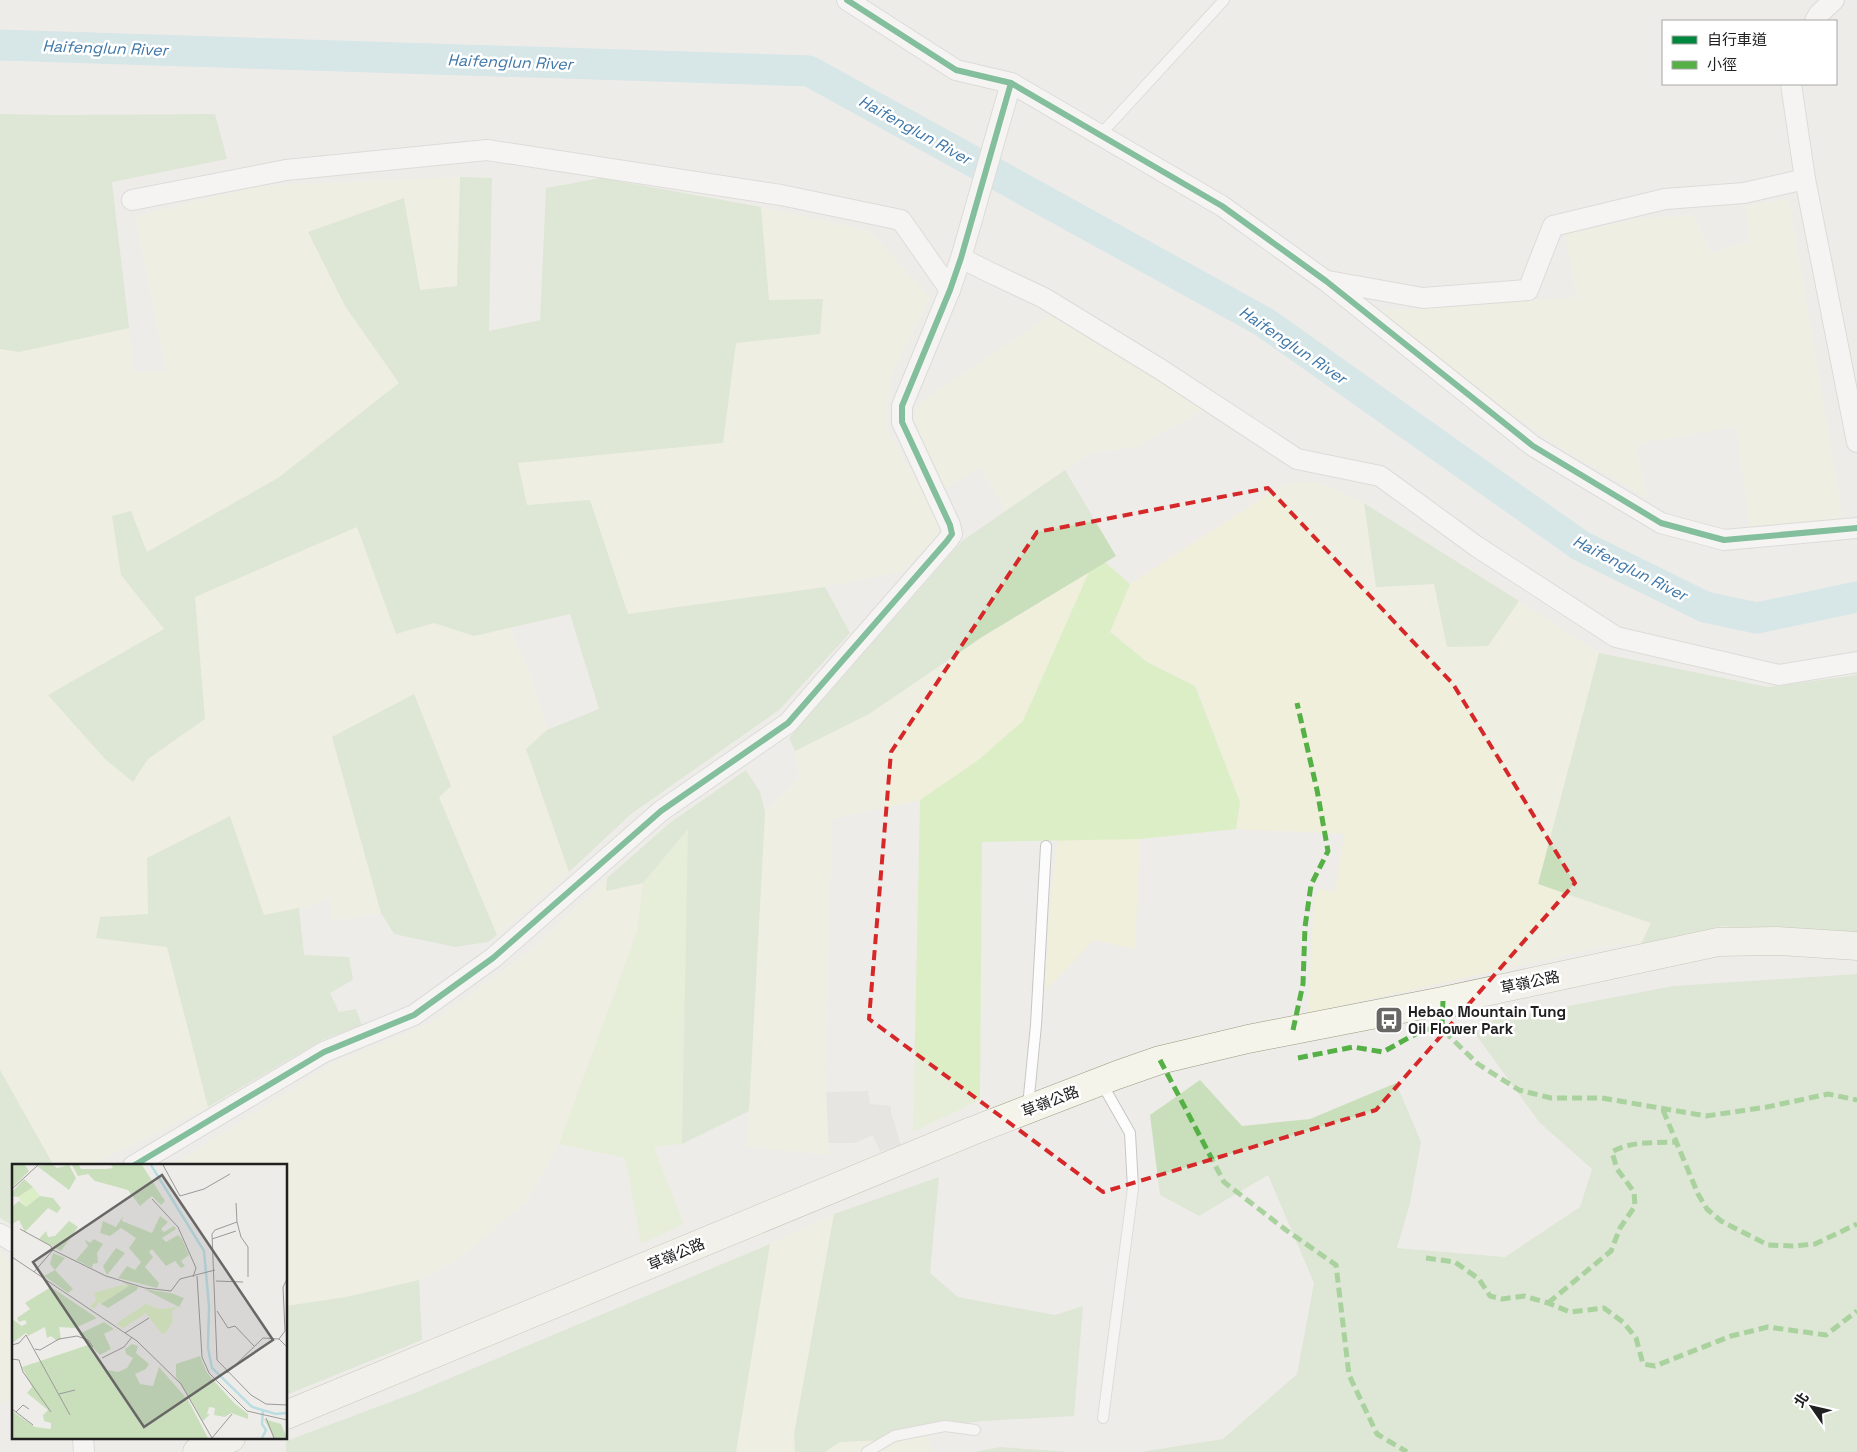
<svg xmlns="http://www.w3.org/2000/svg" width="1857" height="1452" font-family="'Space Grotesk','Noto Sans TC',sans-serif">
<rect width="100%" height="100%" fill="#eeece9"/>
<polygon fill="#dcdcda" points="868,1091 870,1104 891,1106 891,1112 901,1145 880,1152 873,1135 855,1143 828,1143 826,1092"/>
<g fill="#efefdb">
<polygon points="460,177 457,285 420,291 345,306 399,383 278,478 146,552 132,511 121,575 164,629 133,782 148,759 205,719 195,597 357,527 396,633 434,623 474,636 510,628 532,679 547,730 526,750 569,872 497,935 439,796 332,738 381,913 333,921 329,898 307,907 264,915 148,914 100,917 167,947 208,1107 89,1166 54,1166 0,1070 0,349 19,352 129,328 133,372 166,371 135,216 258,186"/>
<polygon points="1789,199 1844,525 1750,531 1736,427 1636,444 1647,498 1563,449 1358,311 1419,309 1577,297 1565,234 1637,219 1692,215 1711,253 1750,241 1745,206"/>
<polygon points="761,207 870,231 930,298 890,379 886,428 944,528 904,571 825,587 628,614 590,500 527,505 518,463 723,443 736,343 820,334 823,299 769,300"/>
<polygon points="1051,315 1205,409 1137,447 1091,453 1005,510 980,468 944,489 924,450 916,427 914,411 925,399"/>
<polygon points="1316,481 1364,503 1376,587 1434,584 1488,646 1519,601 1599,653 1538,883 1651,923 1641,944 1606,946 1308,1013 1314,899 1321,889 1335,892 1344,834 1236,829 1240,802 1196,686 1147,662 1110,631 1130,584 1284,484"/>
<polygon points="1089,572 1023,721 977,761 920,800 832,819 825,1069 829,1155 747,1147 765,812 799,778 795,751 869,714 988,634"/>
<polygon points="1058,839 1140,839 1135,949 1094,940 1045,991 1049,912"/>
<polygon points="607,878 607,891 643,883 637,932 559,1144 526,1202 460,1258 419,1280 346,1297 286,1306 286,1166 171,1166 328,1066 433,1022 529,951"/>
<polygon points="834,1214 794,1434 795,1452 736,1452 770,1244"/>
<polygon points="0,1249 14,1271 14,1396 0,1403"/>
<polygon points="926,1427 932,1452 825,1452 840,1442 886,1440"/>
</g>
<g fill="#dceec5">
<polygon points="1105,562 1130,584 1110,632 1147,662 1195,686 1240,802 1236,829 1140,839 982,842 980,1100 913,1132 920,800 977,761 1023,721 1089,572"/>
<polygon points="689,828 682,1144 654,1147 684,1224 641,1244 625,1158 559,1144 637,932 643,883"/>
</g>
<g fill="#c9dfbc">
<polygon points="0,114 59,115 215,114 227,159 112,182 129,328 19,352 0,349"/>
<polygon points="460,177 492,178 489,331 540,320 546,188 601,178 761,207 769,300 823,299 820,334 736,343 723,443 518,463 527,505 590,500 628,614 825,587 850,633 779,710 631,814 569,872 526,749 547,730 599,709 570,614 474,636 434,623 396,634 357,527 195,597 205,719 148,759 133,782 105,759 48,695 164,629 121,575 112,516 131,511 147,552 278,478 399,383 345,306 308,232 404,198 420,290 457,286"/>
<polygon points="1065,470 1116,556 982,637 869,714 795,751 789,738 962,541"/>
<polygon points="1364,503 1519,601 1488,646 1447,647 1434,584 1376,587"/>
<polygon points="1599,653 1768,687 1857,675 1857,938 1722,926 1641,944 1651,923 1538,884"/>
<polygon points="414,694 451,786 439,797 497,935 488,942 455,947 394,934 381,913 332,737"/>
<polygon points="746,770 760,792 765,812 749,1111 682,1144 688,829 643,883 606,891 607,878 671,822"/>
<polygon points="230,816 264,915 299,908 304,955 349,957 353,980 330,993 339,1012 356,1009 362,1025 322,1040 208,1107 167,947 96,938 100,917 148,914 147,858"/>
<polygon points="1857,974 1857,1452 1140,1452 1223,1439 1297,1374 1314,1283 1268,1175 1199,1216 1160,1195 1150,1115 1200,1080 1242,1126 1310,1119 1396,1083 1421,1142 1410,1203 1397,1248 1505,1257 1580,1207 1592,1169 1539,1122 1469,1025 1673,986"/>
<polygon points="0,1070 54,1166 14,1166 13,1226 0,1218"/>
<polygon points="939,1177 930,1273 958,1297 1055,1315 1083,1306 1074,1416 983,1421 926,1427 886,1440 840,1442 825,1452 795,1452 794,1434 834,1214"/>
<polygon points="770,1244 736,1452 286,1452 286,1441 417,1392"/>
<polygon points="419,1280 422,1340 286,1395 286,1306 346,1297"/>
<polygon points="1000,1447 1070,1452 975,1452"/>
</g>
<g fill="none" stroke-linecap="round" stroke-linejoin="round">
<polyline stroke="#badde4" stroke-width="31" points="0,45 809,71 1264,322 1581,546 1705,607 1757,618 1857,597"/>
<defs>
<g id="lane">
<polyline points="1100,135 1224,0"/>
<polyline points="1101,1082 1130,1133 1133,1188 1103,1418"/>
<polyline points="1028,1106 1036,1025 1046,846"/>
<polyline points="867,1452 894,1436 945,1426 975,1430"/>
</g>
<g id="street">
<polyline points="847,0 956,70 1011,83 1222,206 1326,281 1533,446 1661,523 1724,540 1857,528"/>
<polyline points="1815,21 1819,14 1834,0"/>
<polyline points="1791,84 1805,179 1857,442"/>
<polyline points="132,200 286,170 487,150 781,195 901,220 950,290"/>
<polyline points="961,258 989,272 1044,298 1160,369 1297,459 1380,476 1476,546 1616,637 1779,675 1857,662"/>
<polyline points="1328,281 1423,298 1528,290 1553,226 1665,199 1744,193 1805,179"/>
<polyline points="133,1166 324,1052 414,1015 493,958 661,811 788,723 947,541 952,534 950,525 902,422 902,406 950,290 961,258 1011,83"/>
<polyline points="0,1234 14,1242"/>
<polyline points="83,1438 84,1452"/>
</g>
<g id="secondary">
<polyline points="286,1415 972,1131 1117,1075 1160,1060 1248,1039 1443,1001 1718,942 1777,941 1857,946"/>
<polyline points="197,1452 231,1438"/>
</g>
</defs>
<use href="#lane" stroke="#c7c6c5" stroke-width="12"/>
<use href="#street" stroke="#c7c6c5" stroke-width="22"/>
<use href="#secondary" stroke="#98997f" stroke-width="29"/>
<use href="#lane" stroke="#fcfcfc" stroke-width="10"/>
<use href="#street" stroke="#fcfcfc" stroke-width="20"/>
<use href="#secondary" stroke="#f4f4eb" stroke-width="28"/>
<g stroke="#55b145" stroke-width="5" stroke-dasharray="10 5" stroke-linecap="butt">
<polyline points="1443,1001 1442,1025 1449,1036 1478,1064 1519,1090 1551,1098 1602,1098 1706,1116 1767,1107 1828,1094 1857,1100"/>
<polyline points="1293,1030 1303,984 1305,927 1311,885 1328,851 1317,790 1297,703"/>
<polyline points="1298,1058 1353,1047 1383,1052 1419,1032 1442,1025"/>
<polyline points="1160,1060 1224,1182 1286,1230 1336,1265 1349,1375 1377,1434 1407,1452"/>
<polyline points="1663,1110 1698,1194 1707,1209 1721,1221 1768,1245 1793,1246 1815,1244 1857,1224"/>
<polyline points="1426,1258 1455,1262 1479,1279 1490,1296 1502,1299 1524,1296 1548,1303 1570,1312 1604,1308 1624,1323 1636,1338 1643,1364 1655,1366 1731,1336 1768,1327 1826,1335 1857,1311"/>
<path d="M 1548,1303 L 1611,1251 L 1620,1228 L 1635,1206 L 1634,1192 L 1617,1169 L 1612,1152 C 1630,1141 1655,1143 1676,1142"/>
</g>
<defs>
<g id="cycleway">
<polyline points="847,0 956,70 1011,83 1222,206 1326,281 1533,446 1661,523 1724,540 1857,528"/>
<polyline points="133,1166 324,1052 414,1015 493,958 661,811 788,723 947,541 952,534 950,525 902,422 902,406 950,290 961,258 1011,83"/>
</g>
</defs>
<use href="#cycleway" stroke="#fff" stroke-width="9"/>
<use href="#cycleway" stroke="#00873e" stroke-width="6"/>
</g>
<path d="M0 0H1857V1452H0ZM 1268,488 L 1453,684 L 1575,883 L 1376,1110 L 1103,1192 L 869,1019 L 891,752 L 1037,532 Z" fill="#eeece9" fill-opacity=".55" fill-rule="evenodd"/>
<path fill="none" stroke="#d62828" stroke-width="4" stroke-dasharray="10 6" stroke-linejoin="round" d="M 1268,488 L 1453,684 L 1575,883 L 1376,1110 L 1103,1192 L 869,1019 L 891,752 L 1037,532 Z"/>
<defs>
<symbol id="bus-square" viewBox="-11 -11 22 22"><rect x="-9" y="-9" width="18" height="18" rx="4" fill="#686766" stroke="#fff"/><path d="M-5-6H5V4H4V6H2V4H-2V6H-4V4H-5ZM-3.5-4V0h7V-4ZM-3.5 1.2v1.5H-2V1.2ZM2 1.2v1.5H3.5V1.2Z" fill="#fff"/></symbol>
</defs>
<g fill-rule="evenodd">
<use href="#bus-square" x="1373" y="1004" width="32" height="32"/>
</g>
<g text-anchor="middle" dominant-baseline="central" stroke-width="5" stroke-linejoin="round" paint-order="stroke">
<g font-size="15" fill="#202020" stroke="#fff">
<text transform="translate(1530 982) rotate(-12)">草嶺公路</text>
<text transform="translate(1050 1101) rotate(-21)">草嶺公路</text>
<text transform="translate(676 1254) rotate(-23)">草嶺公路</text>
</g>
<g font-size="15" font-weight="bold" fill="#202020" stroke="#fff" text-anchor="start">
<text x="1408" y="1011">Hebao Mountain Tung<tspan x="1408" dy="17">Oil Flower Park</tspan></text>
</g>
<g font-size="16" font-style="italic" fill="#3f77a8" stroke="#fff">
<text transform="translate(105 48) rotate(2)">Haifenglun River</text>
<text transform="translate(510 62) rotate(2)">Haifenglun River</text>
<text transform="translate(915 130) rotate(29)">Haifenglun River</text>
<text transform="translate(1293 345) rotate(34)">Haifenglun River</text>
<text transform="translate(1630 568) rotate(27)">Haifenglun River</text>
</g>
</g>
<g transform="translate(12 1164)">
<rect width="275" height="275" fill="#eeece9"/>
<path d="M 21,23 L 28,32 L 14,43 L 6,33 ZM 110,121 L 118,122 L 89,140 L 87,138 L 82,145 L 78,142 L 84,136 L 82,129 ZM 134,140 L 147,145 L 166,143 L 160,147 L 161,158 L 153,169 L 150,170 L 134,149 L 111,164 L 104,160 Z" fill="#dceec5"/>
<path d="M 0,1 L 13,1 L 17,7 L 0,24 ZM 41,1 L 45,4 L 57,1 L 64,14 L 57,26 L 25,2 ZM 60,1 L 67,1 L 69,5 L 94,5 L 101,4 L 99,1 L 130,1 L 153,37 L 149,41 L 140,32 L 128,42 L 116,26 L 83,17 L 76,10 L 66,12 ZM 12,15 L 21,23 L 6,33 L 0,32 L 0,28 ZM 28,32 L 41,34 L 49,44 L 45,49 L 36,44 L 13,68 L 7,56 L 0,60 L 0,43 L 7,37 L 14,43 ZM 111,52 L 110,57 L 140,69 L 148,52 L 156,58 L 149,65 L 152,68 L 162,62 L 164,65 L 150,74 L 154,78 L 166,71 L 170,75 L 177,91 L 169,97 L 173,102 L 169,104 L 163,97 L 154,102 L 140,85 L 137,88 L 141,93 L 133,103 L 147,119 L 145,124 L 106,114 L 115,102 L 123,106 L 129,98 L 117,84 L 124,74 L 109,64 L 98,72 L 88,69 L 91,57 L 104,63 ZM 57,57 L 66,63 L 49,87 L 27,75 L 34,67 L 36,73 L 43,72 ZM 72,75 L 78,79 L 82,75 L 91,80 L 85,89 L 86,99 L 81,100 L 80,104 L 64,96 L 76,82 ZM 104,84 L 113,89 L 95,111 L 91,102 ZM 41,89 L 53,94 L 43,106 L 61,125 L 56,129 L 32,112 L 43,106 L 38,100 ZM 108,117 L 126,123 L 125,126 L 96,144 L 89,140 L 117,122 ZM 39,123 L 85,154 L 63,164 L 47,163 L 49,175 L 45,177 L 39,172 L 35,174 L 33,163 L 16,172 L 14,169 L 0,179 L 0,155 L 10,162 L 15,159 L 13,156 L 7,158 L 5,154 L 18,145 L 13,139 ZM 132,125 L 159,129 L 172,134 L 167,143 ZM 92,158 L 102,165 L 92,170 L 99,185 L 88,191 L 67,170 ZM 120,180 L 126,182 L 124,189 L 137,200 L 134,205 L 123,210 L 128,220 L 141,222 L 147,203 L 176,236 L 196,274 L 0,274 L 0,247 L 23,263 L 39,265 L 39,259 L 32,257 L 31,251 L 36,246 L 15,229 L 20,223 L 10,203 L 76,181 L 95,206 L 106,208 L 115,204 L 121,194 L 114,190 L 113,185 ZM 188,192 L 195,209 L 222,239 L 236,250 L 236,255 L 219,249 L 213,253 L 202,251 L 203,244 L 197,243 L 195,250 L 198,250 L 191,257 L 164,213 L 164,200 ZM 252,255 L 269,260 L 275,274 L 262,274 Z" fill="#c9dfbc"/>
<path fill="none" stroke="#badde4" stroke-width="2.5" d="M 139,1 L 192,87 L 197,142 L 196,184 L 200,204 L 240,243 L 264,250 L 275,249M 250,274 L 254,266 L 250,260 L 251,247"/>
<path fill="none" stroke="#9c9a99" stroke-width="1" d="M 151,1 L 168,32 L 192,25 L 218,10M 0,25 L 26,1M 140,35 L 166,63 L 184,104 L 181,113M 224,39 L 225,58M 8,65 L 39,82 L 40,87M 200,75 L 224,67M 0,93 L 125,177 L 169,220 L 200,274M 22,108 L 41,86 L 94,112 L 133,124 L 159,127 L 168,115 L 203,106M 185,112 L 190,193 L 197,209 L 235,247 L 275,256M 236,113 L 236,83 L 229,73 L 225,58 L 203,66 L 200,70 L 205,196 L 239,231 L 254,240 L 275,241M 204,117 L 231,118M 205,147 L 216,164 L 223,162 L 242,182M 113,169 L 137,154M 267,175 L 273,167 L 271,123 L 275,115M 0,181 L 7,179 L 14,171 L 58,251M 23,185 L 28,186 L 47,175 L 65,172 L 76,176 L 81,183M 90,194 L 112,183 L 120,173M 0,195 L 7,196 L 11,208 L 39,248M 215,209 L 251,174 L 267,175 L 274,182M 47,230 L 63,226M 0,245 L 21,261M 4,248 L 11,241 L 17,245M 254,254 L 262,274M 200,274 L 220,250"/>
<path fill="#686766" fill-opacity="0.15" stroke="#686766" stroke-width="2.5" d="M 150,11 L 261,176 L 132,263 L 21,98 Z"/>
<rect width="275" height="275" fill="none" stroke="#202020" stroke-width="2.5"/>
</g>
<rect x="1662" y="20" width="175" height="65" fill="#ffffff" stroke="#a6a6a6"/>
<rect x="1672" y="36" width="25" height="8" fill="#00873e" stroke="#a6a6a6"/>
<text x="1707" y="45" font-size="15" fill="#202020">自行車道</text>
<rect x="1672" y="61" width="25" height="8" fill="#55b145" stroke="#a6a6a6"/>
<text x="1707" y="70" font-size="15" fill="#202020">小徑</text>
<g transform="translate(1812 1407) rotate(304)" stroke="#ffffff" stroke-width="4" paint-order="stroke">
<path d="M0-4L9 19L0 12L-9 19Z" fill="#202020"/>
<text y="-8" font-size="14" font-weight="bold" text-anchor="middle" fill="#202020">北</text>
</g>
</svg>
